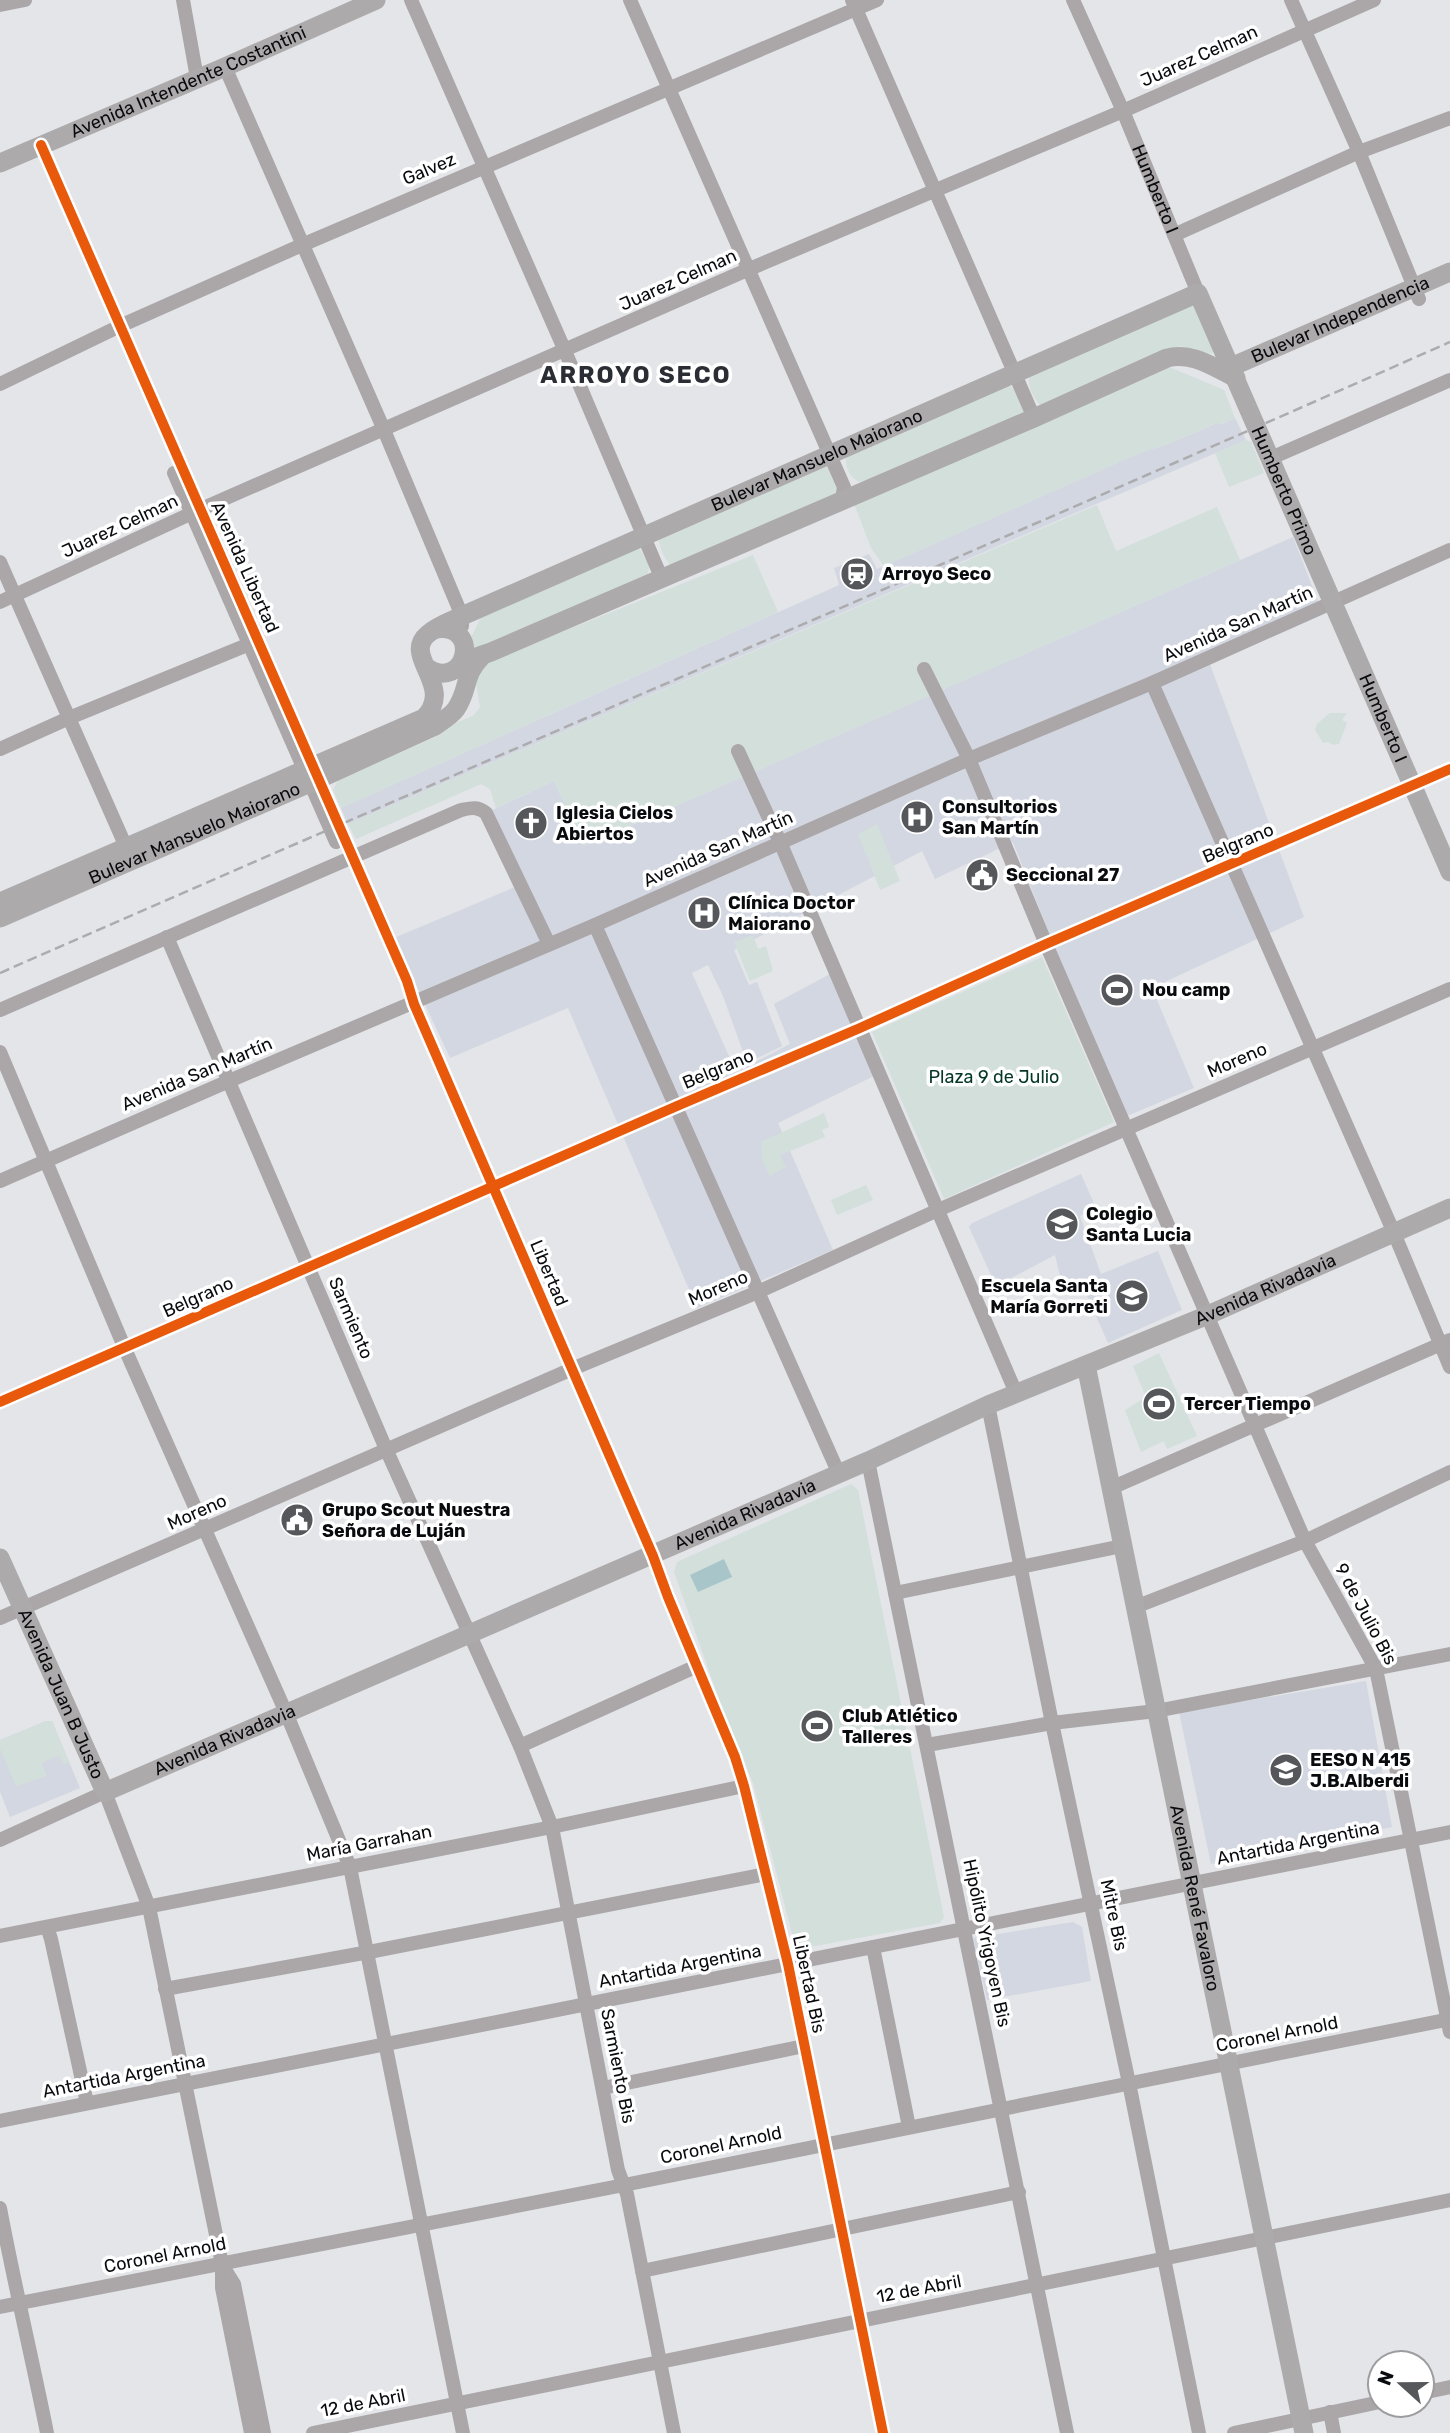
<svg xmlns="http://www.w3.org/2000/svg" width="1450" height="2433" font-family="Rubik,sans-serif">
<rect width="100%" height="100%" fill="#e3e5e9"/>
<g fill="#d3d7e1">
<polygon points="1235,418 1246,440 348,824 341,808 839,585 834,568 869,554 877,569 1142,452 1168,444 1217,423 1222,424"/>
<polygon points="1293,537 1321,609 1208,659 1304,917 1152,988 1194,1088 1122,1118 1013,842 935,879 922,851 734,950 749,985 757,982 782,1046 747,1063 723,996 708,965 692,973 736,1072 790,1044 774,1004 830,974 874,1076 778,1123 833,1250 697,1308 568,1008 450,1058 394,938 520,885 486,813 554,781 584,846"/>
<polygon points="1081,1174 1096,1208 1080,1216 1101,1274 1158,1251 1182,1310 1108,1343 1081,1282 1063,1289 1055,1255 996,1286 969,1227 972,1223"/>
<polygon points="1366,1681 1392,1827 1211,1864 1179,1712"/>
<polygon points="46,1721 52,1721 80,1788 10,1817 0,1792 0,1740"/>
<polygon points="1073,1922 1082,1927 1091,1981 987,2000 973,1938"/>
</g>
<g fill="#d2dfdb">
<path d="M 1191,304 L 1197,307 L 1215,348 L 1213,353 L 1208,354 L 1180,346 L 1040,405 C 1033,397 1028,387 1029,376 Z"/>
<polygon points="1167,366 1224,390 1235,418 1221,424 1216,423 1168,444 1142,452 884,566 871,548 853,501"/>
<path d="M 1009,385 L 1014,389 L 1024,412 L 875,479 L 859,482 C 849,477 845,466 846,456 Z"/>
<polygon points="1246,440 1251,442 1264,473 1229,487 1215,453"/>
<path d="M 827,464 L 839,489 L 837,495 L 672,567 C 665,560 658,546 659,537 Z"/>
<polygon points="1097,505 1116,551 1217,507 1240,560 584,846 554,781 496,808 490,789 481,784 356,839 348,824"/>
<polygon points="638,546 649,565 648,575 487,650 473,648 470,640 481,617"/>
<polygon points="753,555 778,612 341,808 333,790 338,780 436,737 454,724 474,715 480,707 476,683 486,663"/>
<polygon points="1330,713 1347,713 1342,720 1347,723 1339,744 1333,745 1328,742 1323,743 1315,730 1317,724"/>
<polygon points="877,824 900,881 880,890 858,834"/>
<polygon points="753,935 758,949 766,946 773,971 750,981 734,942"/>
<polygon points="1042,957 1114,1122 944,1199 872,1032"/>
<polygon points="824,1113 829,1127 822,1130 825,1137 780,1155 786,1167 770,1176 762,1160 761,1142"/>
<polygon points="866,1185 873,1200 837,1215 831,1200"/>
<polygon points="1159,1353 1197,1436 1167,1449 1164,1441 1141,1452 1125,1410 1146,1397 1133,1366"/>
<polygon points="851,1484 858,1490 944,1917 940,1923 804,1948 795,1945 753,1783 719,1699 674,1572 677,1562"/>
<polygon points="46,1721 52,1721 69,1763 64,1765 59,1755 42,1763 47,1776 16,1786 0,1749 0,1740"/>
</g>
<polygon fill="#a8c6ca" points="724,1559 732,1577 698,1592 690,1575"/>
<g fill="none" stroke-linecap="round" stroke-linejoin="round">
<g stroke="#aba7a8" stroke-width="14">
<polyline points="183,0 197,78"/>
<polyline points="411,0 565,351 661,577"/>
<polyline points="630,0 844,487 842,500"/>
<polyline points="852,0 1034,418"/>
<path id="s1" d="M 1073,0 L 1123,111 L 1198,293"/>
<polyline points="1291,0 1359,152 1419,299"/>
<polyline points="0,5 25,0"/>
<polyline points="225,67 384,430 462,616 462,626"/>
<polyline points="41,145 407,981 414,1004 653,1556 668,1597 735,1757 744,1786 788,1964 883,2433"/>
<polyline points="1174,235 1359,152 1450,118"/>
<polyline points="0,384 120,326 302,245 877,0"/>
<polyline points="1271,458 1450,380"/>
<polyline points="174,473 336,842"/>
<polyline points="0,562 130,856"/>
<polyline points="0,602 201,509 747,270 1123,111 1374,0"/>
<polyline points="924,669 969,759 1046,944 1305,1541 1376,1669 1450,2032"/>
<polyline points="1152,683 1394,1233 1450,1367"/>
<polyline points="0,749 69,718 257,641"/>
<polyline points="738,751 780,842 1016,1393"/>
<polyline points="595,925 839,1474"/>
<polyline points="167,937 386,1449 520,1746 552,1827 618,2170 627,2194 674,2433"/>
<path d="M 0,1010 L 461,810 C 471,808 478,806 486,813 L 549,944"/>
<polyline points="0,1052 125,1349 287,1715 350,1867 463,2433"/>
<polyline points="0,1181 229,1081 595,925 969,759 1152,683 1450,550"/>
<polyline points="0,1402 677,1106 860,1028 1046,944 1450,769"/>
<polyline points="988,1405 1052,1723 1129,2083 1199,2433"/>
<polyline points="868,1461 1067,2433"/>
<polyline points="1111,1488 1450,1340"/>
<polyline points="895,1593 1122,1546"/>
<polyline points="1135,1607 1305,1541 1450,1472"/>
<polyline points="0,1618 572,1369 758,1292 938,1210 1450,989"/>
<polyline points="927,1745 1052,1723 1156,1711 1450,1654"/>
<polyline points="520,1746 697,1666"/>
<polyline points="0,1840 105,1792 149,1907 222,2264 222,2288 251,2433"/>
<polyline points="47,1927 51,1939 87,2103"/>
<polyline points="0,1936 552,1827 744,1786"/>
<polyline points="873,1947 909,2127"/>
<polyline points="165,1989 369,1952 766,1874"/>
<polyline points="603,2088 804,2046"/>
<polyline points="0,2121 1450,1832"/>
<path d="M 0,2208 C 14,2283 32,2358 47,2433"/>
<polyline points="222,2265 234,2284 264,2433"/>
<polyline points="642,2271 1019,2192"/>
<polyline points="0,2307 624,2185 1450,2019"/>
<polyline points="1422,2393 1450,2387"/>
<polyline points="1330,2412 1334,2433"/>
<polyline points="313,2433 1450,2200"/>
<polyline points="1234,2433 1380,2402"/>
</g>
<g stroke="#adaaab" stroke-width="19">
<path id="s2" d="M 0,163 L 225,67 L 376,0"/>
<path id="s3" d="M 1231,367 L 1450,272"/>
<path d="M 462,662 L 491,652 L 1034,418 L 1167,358 C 1191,351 1215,368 1236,378"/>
<path d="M 426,667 C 466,694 483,623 436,629"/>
<path id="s4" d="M 0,902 L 424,718 C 456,686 401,656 428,634 C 437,626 451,621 462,616 L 1198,293 L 1450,872"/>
<path id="s5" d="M 0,918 L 319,779 L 435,726 C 442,721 451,716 456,709 C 470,688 462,676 483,655"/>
<path id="s6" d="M 1086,1365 L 1304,2433"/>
<path id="s7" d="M 0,1558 L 105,1792 L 868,1461 L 988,1405 L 1208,1315 L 1450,1208"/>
</g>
<path stroke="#acacae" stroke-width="2.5" stroke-dasharray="10 5" stroke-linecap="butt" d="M 0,973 C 483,761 968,555 1450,342"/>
<defs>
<g id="cycleway">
<polyline points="41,145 407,981 414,1004 653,1556 668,1597 735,1757 744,1786 788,1964 883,2433"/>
<polyline points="0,1402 677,1106 860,1028 1046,944 1450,769"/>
</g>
</defs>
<use href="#cycleway" stroke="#fff" stroke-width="15"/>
<use href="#cycleway" stroke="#e8590c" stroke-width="10"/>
</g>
<defs>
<symbol id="station-disc" viewBox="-11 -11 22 22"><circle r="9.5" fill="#56575b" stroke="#fff"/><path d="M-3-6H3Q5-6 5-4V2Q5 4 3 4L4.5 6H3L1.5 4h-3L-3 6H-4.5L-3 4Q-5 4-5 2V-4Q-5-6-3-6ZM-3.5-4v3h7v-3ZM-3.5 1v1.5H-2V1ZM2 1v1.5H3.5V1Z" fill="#fff"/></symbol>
<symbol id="hospital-disc" viewBox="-11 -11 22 22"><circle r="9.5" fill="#56575b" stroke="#fff"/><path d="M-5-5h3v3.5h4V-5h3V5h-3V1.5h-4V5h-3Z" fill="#fff"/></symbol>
<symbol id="church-disc" viewBox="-11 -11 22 22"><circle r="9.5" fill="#56575b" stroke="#fff"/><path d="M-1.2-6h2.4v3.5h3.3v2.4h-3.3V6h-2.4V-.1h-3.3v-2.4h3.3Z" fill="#fff"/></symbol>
<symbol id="civic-disc" viewBox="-11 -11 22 22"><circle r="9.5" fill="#56575b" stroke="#fff"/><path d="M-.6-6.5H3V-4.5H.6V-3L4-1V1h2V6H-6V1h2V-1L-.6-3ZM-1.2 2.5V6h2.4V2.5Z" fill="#fff"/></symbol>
<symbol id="stadium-disc" viewBox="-11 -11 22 22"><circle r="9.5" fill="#56575b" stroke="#fff"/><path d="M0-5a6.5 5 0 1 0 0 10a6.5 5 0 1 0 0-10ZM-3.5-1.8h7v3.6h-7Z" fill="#fff"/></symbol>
<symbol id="school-disc" viewBox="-11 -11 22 22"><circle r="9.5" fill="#56575b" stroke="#fff"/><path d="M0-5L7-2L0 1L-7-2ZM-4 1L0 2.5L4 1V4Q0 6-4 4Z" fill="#fff"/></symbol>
</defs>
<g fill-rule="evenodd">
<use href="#station-disc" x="838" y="555" width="38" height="38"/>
<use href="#hospital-disc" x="898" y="798" width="38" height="38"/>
<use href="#church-disc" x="512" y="804" width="38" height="38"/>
<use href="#civic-disc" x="963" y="856" width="38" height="38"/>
<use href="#hospital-disc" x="685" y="894" width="38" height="38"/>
<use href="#stadium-disc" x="1098" y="971" width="38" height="38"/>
<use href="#school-disc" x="1043" y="1205" width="38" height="38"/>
<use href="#school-disc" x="1113" y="1277" width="38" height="38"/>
<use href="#stadium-disc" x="1140" y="1385" width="38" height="38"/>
<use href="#civic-disc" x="278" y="1501" width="38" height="38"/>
<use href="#stadium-disc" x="798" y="1707" width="38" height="38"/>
<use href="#school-disc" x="1267" y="1751" width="38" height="38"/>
</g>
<g text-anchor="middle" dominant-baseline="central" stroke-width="7" stroke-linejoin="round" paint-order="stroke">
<g font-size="18" fill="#0a0b0e" stroke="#fff">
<text transform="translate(1199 56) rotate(-24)">Juarez Celman</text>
<text stroke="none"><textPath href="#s2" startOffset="205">Avenida Intendente Costantini</textPath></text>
<text transform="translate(429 169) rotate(-23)">Galvez</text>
<text stroke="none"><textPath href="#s1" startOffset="206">Humberto I</textPath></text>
<text transform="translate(678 280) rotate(-24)">Juarez Celman</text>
<text stroke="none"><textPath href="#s3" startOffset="119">Bulevar Independencia</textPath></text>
<text stroke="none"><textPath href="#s4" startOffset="980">Bulevar Mansuelo Maiorano</textPath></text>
<text stroke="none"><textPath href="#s4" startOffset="1612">Humberto Primo</textPath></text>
<text transform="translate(120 526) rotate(-25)">Juarez Celman</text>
<text transform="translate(245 567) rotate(66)">Avenida Libertad</text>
<text transform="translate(1238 624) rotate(-24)">Avenida San Martín</text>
<text stroke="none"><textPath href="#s4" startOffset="1860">Humberto I</textPath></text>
<text stroke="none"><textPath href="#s5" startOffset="212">Bulevar Mansuelo Maiorano</textPath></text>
<text transform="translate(1238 843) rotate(-23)">Belgrano</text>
<text transform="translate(718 849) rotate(-24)">Avenida San Martín</text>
<text transform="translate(1237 1060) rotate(-23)">Moreno</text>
<text transform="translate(718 1069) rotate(-23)">Belgrano</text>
<text transform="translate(197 1074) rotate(-23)">Avenida San Martín</text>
<text transform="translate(549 1273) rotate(67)">Libertad</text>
<text transform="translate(718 1288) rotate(-23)">Moreno</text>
<text stroke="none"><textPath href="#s7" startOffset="1521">Avenida Rivadavia</textPath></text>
<text transform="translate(198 1297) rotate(-24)">Belgrano</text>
<text transform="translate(351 1318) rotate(67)">Sarmiento</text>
<text transform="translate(197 1512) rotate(-24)">Moreno</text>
<text stroke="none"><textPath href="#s7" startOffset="954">Avenida Rivadavia</textPath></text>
<text transform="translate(1366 1614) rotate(62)">9 de Julio Bis</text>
<text stroke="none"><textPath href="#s7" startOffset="149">Avenida Juan B Justo</textPath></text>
<text stroke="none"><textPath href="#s7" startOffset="387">Avenida Rivadavia</textPath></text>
<text transform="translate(369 1843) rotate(-11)">María Garrahan</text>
<text transform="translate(1298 1843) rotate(-11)">Antartida Argentina</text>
<text stroke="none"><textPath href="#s6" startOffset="544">Avenida René Favaloro</textPath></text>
<text transform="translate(1114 1915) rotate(78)">Mitre Bis</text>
<text transform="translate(987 1943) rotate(78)">Hipólito Yrigoyen Bis</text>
<text transform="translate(680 1966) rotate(-11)">Antartida Argentina</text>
<text transform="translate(809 1984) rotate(78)">Libertad Bis</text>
<text transform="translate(1277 2034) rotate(-11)">Coronel Arnold</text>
<text transform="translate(618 2066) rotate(79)">Sarmiento Bis</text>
<text transform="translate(124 2076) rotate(-11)">Antartida Argentina</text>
<text transform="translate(721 2145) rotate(-12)">Coronel Arnold</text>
<text transform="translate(165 2255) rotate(-11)">Coronel Arnold</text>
<text transform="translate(919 2289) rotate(-11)">12 de Abril</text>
<text transform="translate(363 2403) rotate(-11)">12 de Abril</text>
</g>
<g font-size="18" font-weight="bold" fill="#0a0b0e" stroke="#fff" text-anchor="start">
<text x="882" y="574">Arroyo Seco</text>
<text x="942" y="807">Consultorios<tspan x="942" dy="21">San Martín</tspan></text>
<text x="556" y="813">Iglesia Cielos<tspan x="556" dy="21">Abiertos</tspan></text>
<text x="1006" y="875">Seccional 27</text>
<text x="728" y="903">Clínica Doctor<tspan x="728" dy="21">Maiorano</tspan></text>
<text x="1142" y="990">Nou camp</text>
<text x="1086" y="1214">Colegio<tspan x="1086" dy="21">Santa Lucia</tspan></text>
<text x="1108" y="1286" text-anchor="end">Escuela Santa<tspan x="1108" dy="21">María Gorreti</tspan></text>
<text x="1184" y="1404">Tercer Tiempo</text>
<text x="322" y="1510">Grupo Scout Nuestra<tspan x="322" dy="21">Señora de Luján</tspan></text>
<text x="842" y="1716">Club Atlético<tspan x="842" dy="21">Talleres</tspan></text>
<text x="1310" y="1760">EESO N 415<tspan x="1310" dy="21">J.B.Alberdi</tspan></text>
</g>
<g font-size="18" fill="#053726" stroke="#fff">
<text x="994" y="1077">Plaza 9 de Julio</text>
</g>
<g font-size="24" font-weight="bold" letter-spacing="2" fill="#2a2d33" stroke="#fff">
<text x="636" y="375">ARROYO SECO</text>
</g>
</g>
<g transform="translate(1401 2384) rotate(291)"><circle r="33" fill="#ffffff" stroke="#9d9d9f" stroke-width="2"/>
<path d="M0-5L12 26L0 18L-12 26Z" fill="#56575b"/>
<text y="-10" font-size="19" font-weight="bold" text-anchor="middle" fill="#0a0b0e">N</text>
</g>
</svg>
